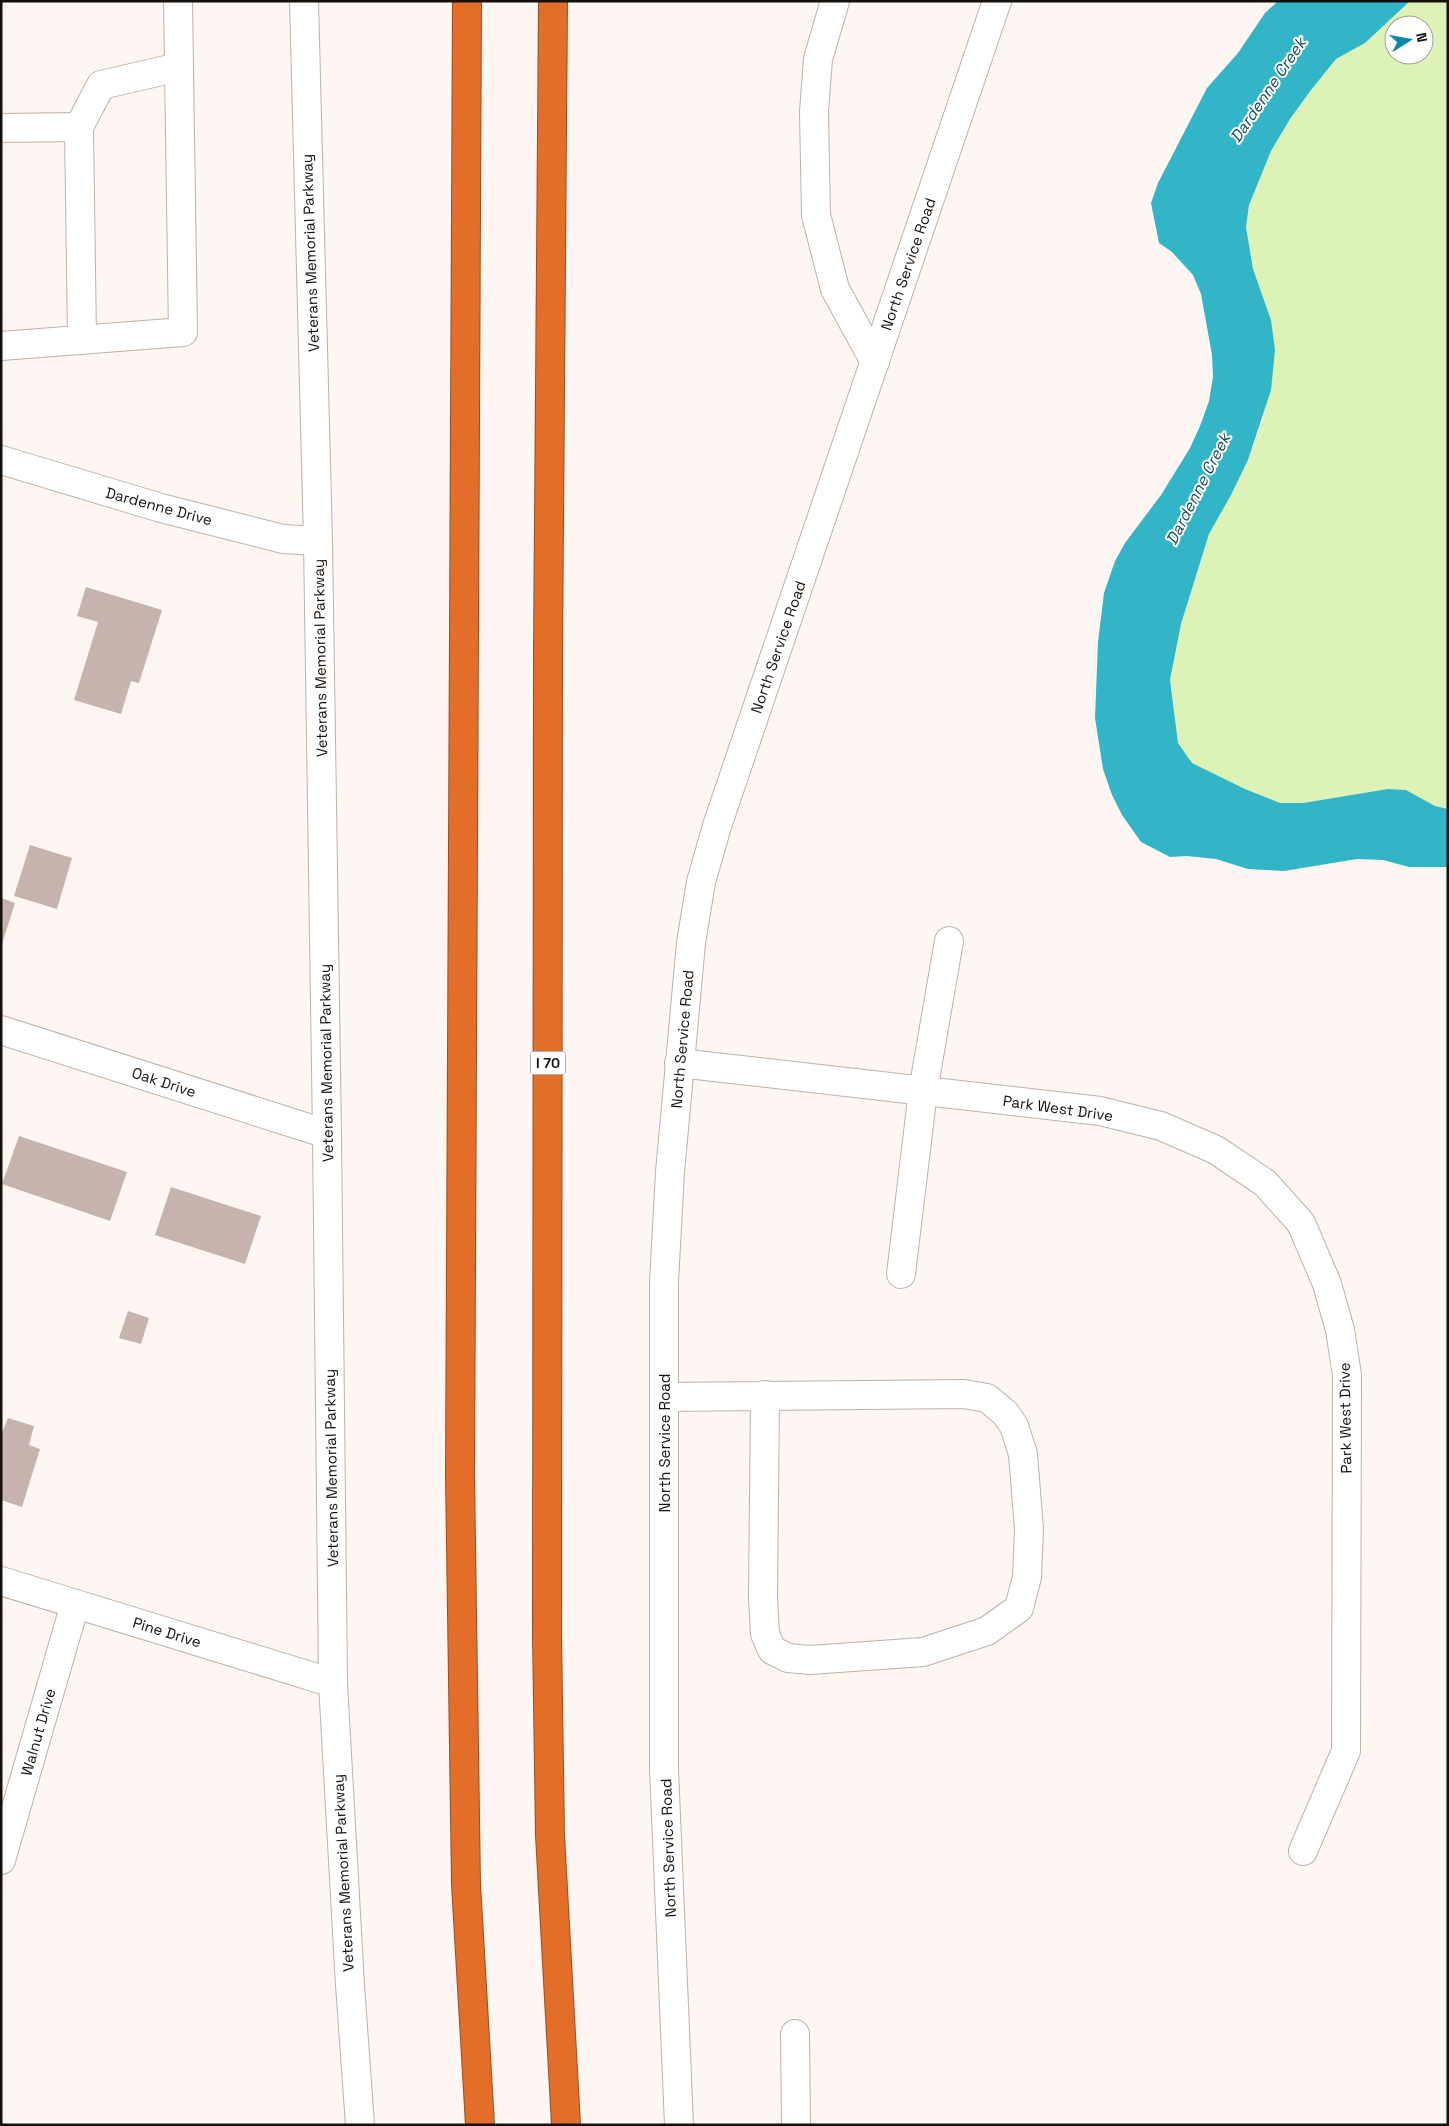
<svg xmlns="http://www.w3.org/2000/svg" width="1449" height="2126" font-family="'Space Grotesk',sans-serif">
<rect width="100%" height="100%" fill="#fdf6f2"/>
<path fill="#ddf2b7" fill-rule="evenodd" d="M 1410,1 L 1448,1 L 1448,809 L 1435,806 L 1406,790 L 1388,789 L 1303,803 L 1280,803 L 1245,789 L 1192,763 L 1178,743 L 1170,680 L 1181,624 L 1209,534 L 1231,495 L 1248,460 L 1264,417 L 1260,289 L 1253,269 L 1246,227 L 1249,205 L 1271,151 L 1290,119 L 1311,90 L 1336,59 L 1365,43 ZM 1394,25 L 1424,25 L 1424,55 L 1394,55 Z"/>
<polygon fill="#32b5c6" points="1278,1 1410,1 1365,43 1336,59 1311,90 1290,119 1271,151 1249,205 1246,227 1253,269 1271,320 1275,350 1271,390 1248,460 1231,495 1209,534 1181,624 1170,680 1178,743 1192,763 1245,789 1280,803 1303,803 1388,789 1406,790 1435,806 1448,809 1448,867 1409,867 1383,860 1357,859 1284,871 1248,869 1216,859 1187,856 1170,857 1141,842 1122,815 1112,795 1103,769 1095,718 1098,642 1104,593 1115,561 1125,543 1161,495 1190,448 1200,426 1209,401 1213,377 1212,355 1201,294 1193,275 1172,252 1159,243 1151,203 1158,183 1207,88 1238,53 1265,13"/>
<g fill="#c6b3ae">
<polygon points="86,587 162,610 139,683 131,681 121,714 74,700 98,622 77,616"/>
<polygon points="30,845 72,858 57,909 14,896"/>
<polygon points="1,898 15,903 2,944 1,944"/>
<polygon points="19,1136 127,1172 110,1221 2,1184"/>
<polygon points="171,1187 261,1216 245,1264 155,1235"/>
<polygon points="128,1311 149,1318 141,1344 119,1338"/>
<polygon points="8,1418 34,1426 29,1445 40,1449 22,1507 1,1500 1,1435"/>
</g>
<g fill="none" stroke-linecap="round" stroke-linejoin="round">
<defs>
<g id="minor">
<polyline points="304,1 318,541 327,1134 333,1683 350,1985 360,2125"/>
<polyline points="835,1 818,59 814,112 816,215 835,289 875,362"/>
<polyline points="79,127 101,85 179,67"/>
<polyline points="1,128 79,127 82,340"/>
<polyline points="1,346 183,332 178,1"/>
<polyline points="1,460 161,508 283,539 318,541"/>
<polyline points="1,1030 327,1134"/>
<polyline points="679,1063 1100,1111 1161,1126 1216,1150 1265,1183 1301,1223 1327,1284 1340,1330 1347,1375 1346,1751 1303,1851"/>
<polyline points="901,1274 923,1091 949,941"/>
<polyline points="664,1397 964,1394 987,1398 1005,1413 1014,1426 1023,1454 1029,1529 1027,1577 1019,1608 987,1631 923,1652 810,1660 788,1658 772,1650 765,1634 763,1598 765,1395"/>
<polyline points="1,1581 333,1683"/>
<polyline points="1,1860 75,1604"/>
<polyline points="795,2034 796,2125"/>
<polyline points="679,2125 664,1769 664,1282 670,1172 691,943 701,882 717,826 997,1"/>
</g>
<g id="highway">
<polyline points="467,1 460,1476 466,1884 480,2125"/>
<polyline points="553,1 548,651 547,1635 550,1835 566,2125"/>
</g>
</defs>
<use href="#minor" stroke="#c0b1a6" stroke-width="30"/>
<use href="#highway" stroke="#9a4d1f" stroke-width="30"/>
<use href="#minor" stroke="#fff" stroke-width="28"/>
<use href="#highway" stroke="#e26e29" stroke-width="28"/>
</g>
<g text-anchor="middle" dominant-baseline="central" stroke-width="4" stroke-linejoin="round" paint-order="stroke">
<rect fill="#fff" stroke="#5b5855" stroke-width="1" x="530.5" y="1051.5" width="35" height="23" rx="4"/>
<g font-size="14" font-weight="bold" fill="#15100c">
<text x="548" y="1063">I 70</text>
</g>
<g font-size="15" fill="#15100c" stroke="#fff">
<text transform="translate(310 253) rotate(-92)">Veterans Memorial Parkway</text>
<text transform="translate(908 264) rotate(-71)">North Service Road</text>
<text transform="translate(159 506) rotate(15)">Dardenne Drive</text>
<text transform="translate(778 647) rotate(-71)">North Service Road</text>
<text transform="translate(320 658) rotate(-91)">Veterans Memorial Parkway</text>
<text transform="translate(682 1039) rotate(-85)">North Service Road</text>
<text transform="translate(326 1063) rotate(-91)">Veterans Memorial Parkway</text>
<text transform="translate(164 1082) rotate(18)">Oak Drive</text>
<text transform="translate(1058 1108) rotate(8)">Park West Drive</text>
<text transform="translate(1345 1418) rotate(-91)">Park West Drive</text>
<text transform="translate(664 1443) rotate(-90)">North Service Road</text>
<text transform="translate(331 1468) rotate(-91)">Veterans Memorial Parkway</text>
<text transform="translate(167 1632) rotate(17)">Pine Drive</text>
<text transform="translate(38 1732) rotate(-74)">Walnut Drive</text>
<text transform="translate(668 1848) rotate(-92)">North Service Road</text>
<text transform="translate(343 1873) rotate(-93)">Veterans Memorial Parkway</text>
</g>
<g font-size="16" font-style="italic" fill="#144b52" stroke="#fff">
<text transform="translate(1268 90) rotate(-56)">Dardenne Creek</text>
<text transform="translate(1198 489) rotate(-63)">Dardenne Creek</text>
</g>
</g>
<rect width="1449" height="2126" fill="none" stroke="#15100c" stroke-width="5"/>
<g transform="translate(1409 40) rotate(79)"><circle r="24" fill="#ffffff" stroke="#a19f9e"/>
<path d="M0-4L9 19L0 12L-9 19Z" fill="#0e85aa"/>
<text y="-8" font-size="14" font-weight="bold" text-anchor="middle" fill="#15100c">N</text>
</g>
</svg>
